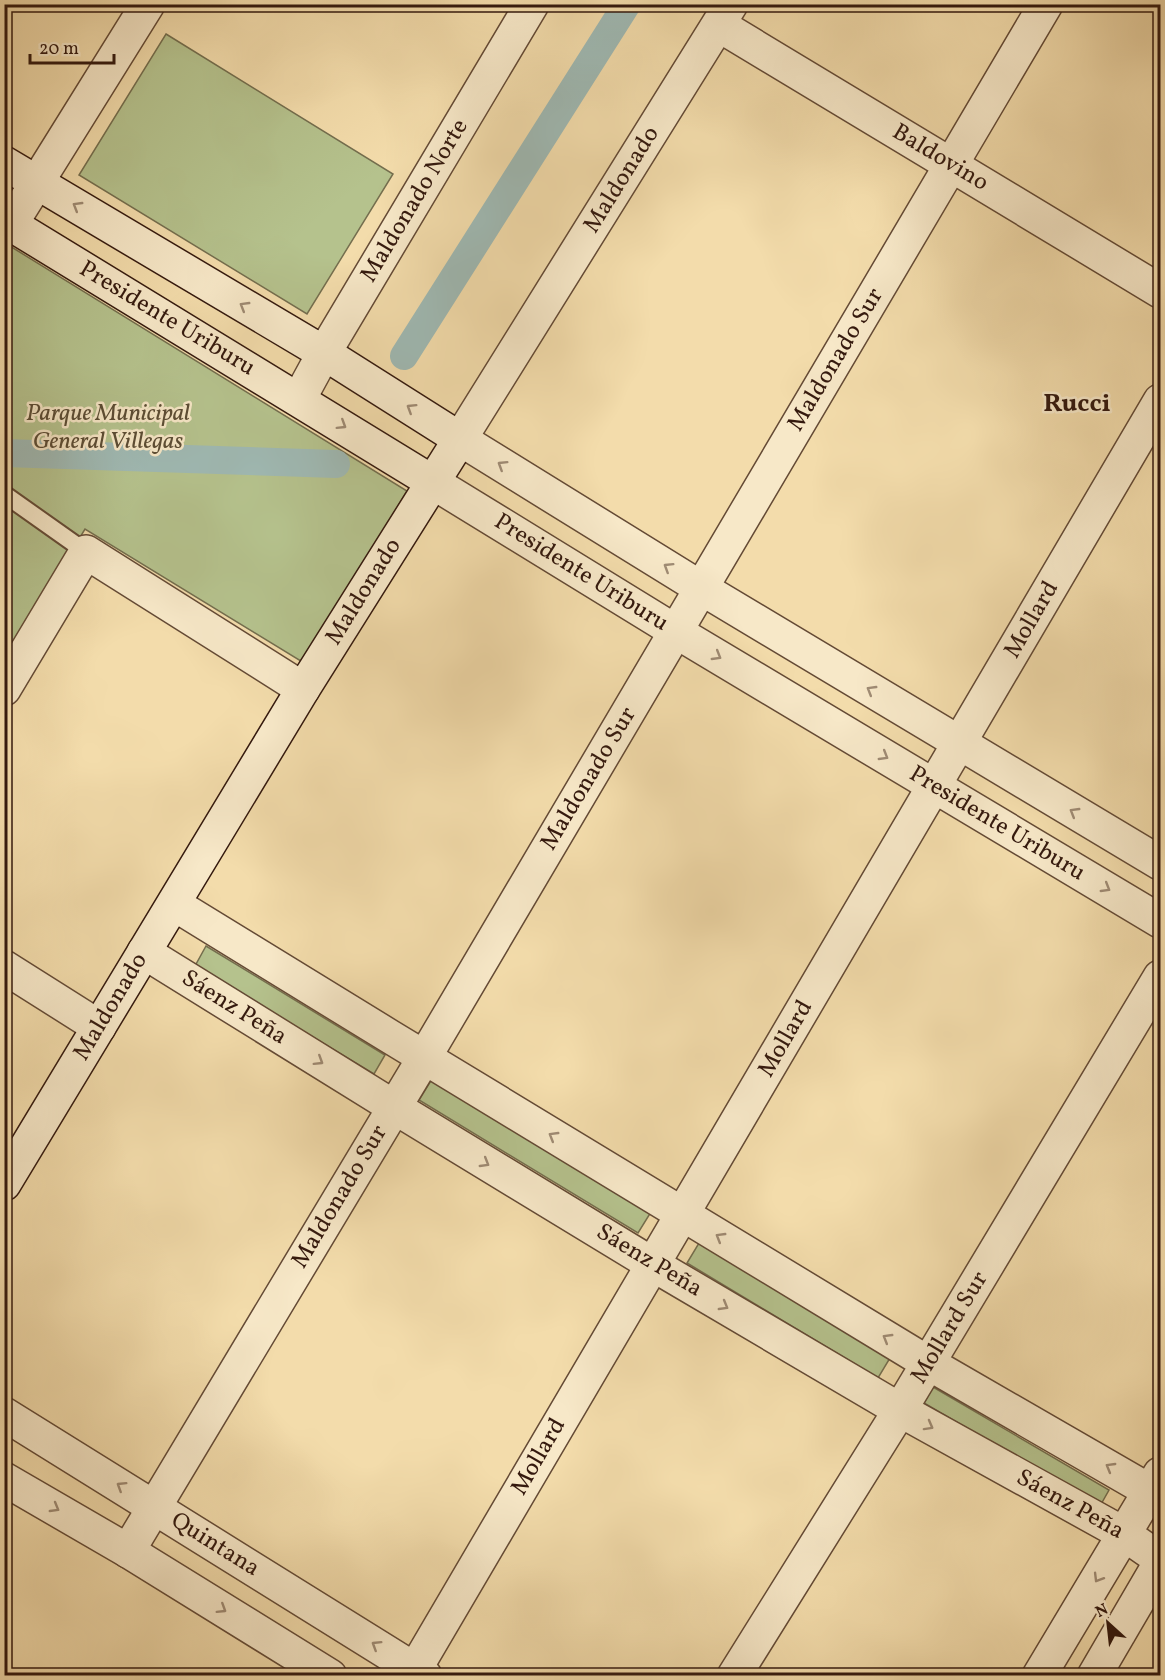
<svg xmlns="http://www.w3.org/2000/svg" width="1165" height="1680" font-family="Vollkorn,serif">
<rect width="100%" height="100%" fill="#f3dcab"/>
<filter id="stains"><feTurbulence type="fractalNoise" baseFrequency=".00333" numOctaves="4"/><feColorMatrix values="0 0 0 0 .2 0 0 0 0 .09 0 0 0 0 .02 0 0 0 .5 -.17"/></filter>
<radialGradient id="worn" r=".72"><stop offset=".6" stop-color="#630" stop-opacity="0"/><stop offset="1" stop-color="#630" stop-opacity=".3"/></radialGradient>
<g fill="#b5c28d" stroke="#746e4e" stroke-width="1.5">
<polygon points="166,34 393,174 307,314 79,175"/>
<polygon points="5,243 407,491 304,663 85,529 5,661"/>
<polygon points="206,946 385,1055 374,1074 195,966"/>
<polygon points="432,1079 651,1212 638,1233 419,1100"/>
<polygon points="699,1243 890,1358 878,1378 687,1263"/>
<polygon points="933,1387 1109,1490 1100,1506 924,1403"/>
</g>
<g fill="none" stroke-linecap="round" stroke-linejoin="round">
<g stroke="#9fb9b3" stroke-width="28">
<polyline points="404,356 627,4"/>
<polyline points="4,453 336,464"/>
</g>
<defs>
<polyline id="lane" points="4,494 86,552"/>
<g id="street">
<polyline points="731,4 460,439 701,588 1160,863"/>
<polyline points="719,25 1160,291"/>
<polyline points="11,224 148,4"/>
<polyline points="299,399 324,353 532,4"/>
<polyline points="434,483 675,631 1160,921"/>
<polyline points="4,689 86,552 303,689"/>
<polyline points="174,904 389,1036 928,1363 1160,1497"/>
<polyline points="144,952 394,1107 652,1264 900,1410 1124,1534 1160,1559"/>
<polyline points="4,967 99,1027"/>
<polyline points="4,1414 425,1676"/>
<polyline points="4,1479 128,1551 330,1676"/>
<polyline points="128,1551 424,1058 1046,4"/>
<polyline points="411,1676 1160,401"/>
<polyline points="734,1676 900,1410 1160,977"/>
<polyline points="1039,1676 1160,1474"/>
<polyline points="1094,1676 1160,1563"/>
</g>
<g id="secondary">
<polyline points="4,163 324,353 460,439 303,689 4,1184"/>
<polyline points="4,220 434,483"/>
</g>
</defs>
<use href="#lane" stroke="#644a35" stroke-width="20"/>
<use href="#street" stroke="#644a35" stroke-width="36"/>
<use href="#secondary" stroke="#34190e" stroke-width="36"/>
<use href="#lane" stroke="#f7e8c8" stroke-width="16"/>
<use href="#street" stroke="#f7e8c8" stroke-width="33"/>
<use href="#secondary" stroke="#f7e8c8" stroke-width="33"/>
</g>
<defs><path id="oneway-chevron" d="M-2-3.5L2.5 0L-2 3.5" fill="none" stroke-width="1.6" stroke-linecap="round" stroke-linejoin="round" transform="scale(1.5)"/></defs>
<g stroke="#9f8b74">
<use href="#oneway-chevron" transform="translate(77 206) rotate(-149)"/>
<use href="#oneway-chevron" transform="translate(244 306) rotate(-149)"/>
<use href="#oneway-chevron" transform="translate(411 408) rotate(-148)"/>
<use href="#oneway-chevron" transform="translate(342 425) rotate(32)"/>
<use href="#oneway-chevron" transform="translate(502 465) rotate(-148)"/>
<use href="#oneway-chevron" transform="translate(668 567) rotate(-148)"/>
<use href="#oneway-chevron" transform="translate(717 656) rotate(31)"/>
<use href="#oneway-chevron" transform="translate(871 690) rotate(-149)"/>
<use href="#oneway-chevron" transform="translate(884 756) rotate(31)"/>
<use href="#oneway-chevron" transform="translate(1074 812) rotate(-149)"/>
<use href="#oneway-chevron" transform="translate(1106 888) rotate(31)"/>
<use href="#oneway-chevron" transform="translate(319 1061) rotate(32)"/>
<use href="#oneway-chevron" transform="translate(553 1136) rotate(-149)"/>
<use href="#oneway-chevron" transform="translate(485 1163) rotate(31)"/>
<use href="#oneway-chevron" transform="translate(720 1237) rotate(-149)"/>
<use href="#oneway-chevron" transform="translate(724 1306) rotate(30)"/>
<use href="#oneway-chevron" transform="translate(887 1338) rotate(-149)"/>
<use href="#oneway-chevron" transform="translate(929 1426) rotate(29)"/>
<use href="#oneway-chevron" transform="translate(1110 1467) rotate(-150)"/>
<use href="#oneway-chevron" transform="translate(121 1486) rotate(-148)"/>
<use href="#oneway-chevron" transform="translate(55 1508) rotate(30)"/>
<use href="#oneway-chevron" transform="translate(1098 1578) rotate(121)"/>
<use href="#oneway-chevron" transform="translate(222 1609) rotate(32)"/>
<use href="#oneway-chevron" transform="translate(376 1645) rotate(-148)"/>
</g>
<g text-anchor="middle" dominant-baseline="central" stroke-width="5" stroke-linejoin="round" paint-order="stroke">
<g font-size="24" fill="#34190e" stroke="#f7e8c8">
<text transform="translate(940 158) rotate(31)">Baldovino</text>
<text transform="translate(622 180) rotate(-58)">Maldonado</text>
<text transform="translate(415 201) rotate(-59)">Maldonado Norte</text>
<text transform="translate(167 319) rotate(31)">Presidente Uriburu</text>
<text transform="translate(836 360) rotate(-59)">Maldonado Sur</text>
<text transform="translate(581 573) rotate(32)">Presidente Uriburu</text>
<text transform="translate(364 592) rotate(-58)">Maldonado</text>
<text transform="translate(1032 620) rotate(-60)">Mollard</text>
<text transform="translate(589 779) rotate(-59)">Maldonado Sur</text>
<text transform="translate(997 824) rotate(31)">Presidente Uriburu</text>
<text transform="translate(111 1007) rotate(-59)">Maldonado</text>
<text transform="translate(234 1008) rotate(32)">Sáenz Peña</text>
<text transform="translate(786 1039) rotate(-60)">Mollard</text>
<text transform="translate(340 1197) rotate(-59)">Maldonado Sur</text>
<text transform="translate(649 1261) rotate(31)">Sáenz Peña</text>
<text transform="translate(950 1328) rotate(-59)">Mollard Sur</text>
<text transform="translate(539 1457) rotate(-60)">Mollard</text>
<text transform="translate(1070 1505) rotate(29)">Sáenz Peña</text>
<text transform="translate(215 1545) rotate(32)">Quintana</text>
</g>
<g font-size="24" font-style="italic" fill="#5b4c34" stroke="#f7e8c8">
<text x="108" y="414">Parque Municipal<tspan x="108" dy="28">General Villegas</tspan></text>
</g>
<g font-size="26" font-weight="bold" fill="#34190e" stroke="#f7e8c8">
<text x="1077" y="404">Rucci</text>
</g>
</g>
<rect width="1165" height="1680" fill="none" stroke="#f3dcab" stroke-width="24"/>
<rect x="6" y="6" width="1153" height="1668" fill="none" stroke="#34190e" stroke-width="3"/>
<rect x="12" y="12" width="1141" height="1656" fill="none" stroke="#34190e" stroke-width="1.5"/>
<g transform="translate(1108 1623) rotate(333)" stroke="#f7e8c8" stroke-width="4.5" paint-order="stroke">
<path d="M0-4.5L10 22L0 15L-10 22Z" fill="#34190e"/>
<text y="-9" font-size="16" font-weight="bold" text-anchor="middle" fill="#34190e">N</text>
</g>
<path d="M30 54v9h84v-9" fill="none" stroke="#34190e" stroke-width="3"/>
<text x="39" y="54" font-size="18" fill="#34190e" stroke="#f7e8c8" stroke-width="4.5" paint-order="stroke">20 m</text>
<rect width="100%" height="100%" filter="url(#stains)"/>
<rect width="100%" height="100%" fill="url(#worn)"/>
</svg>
